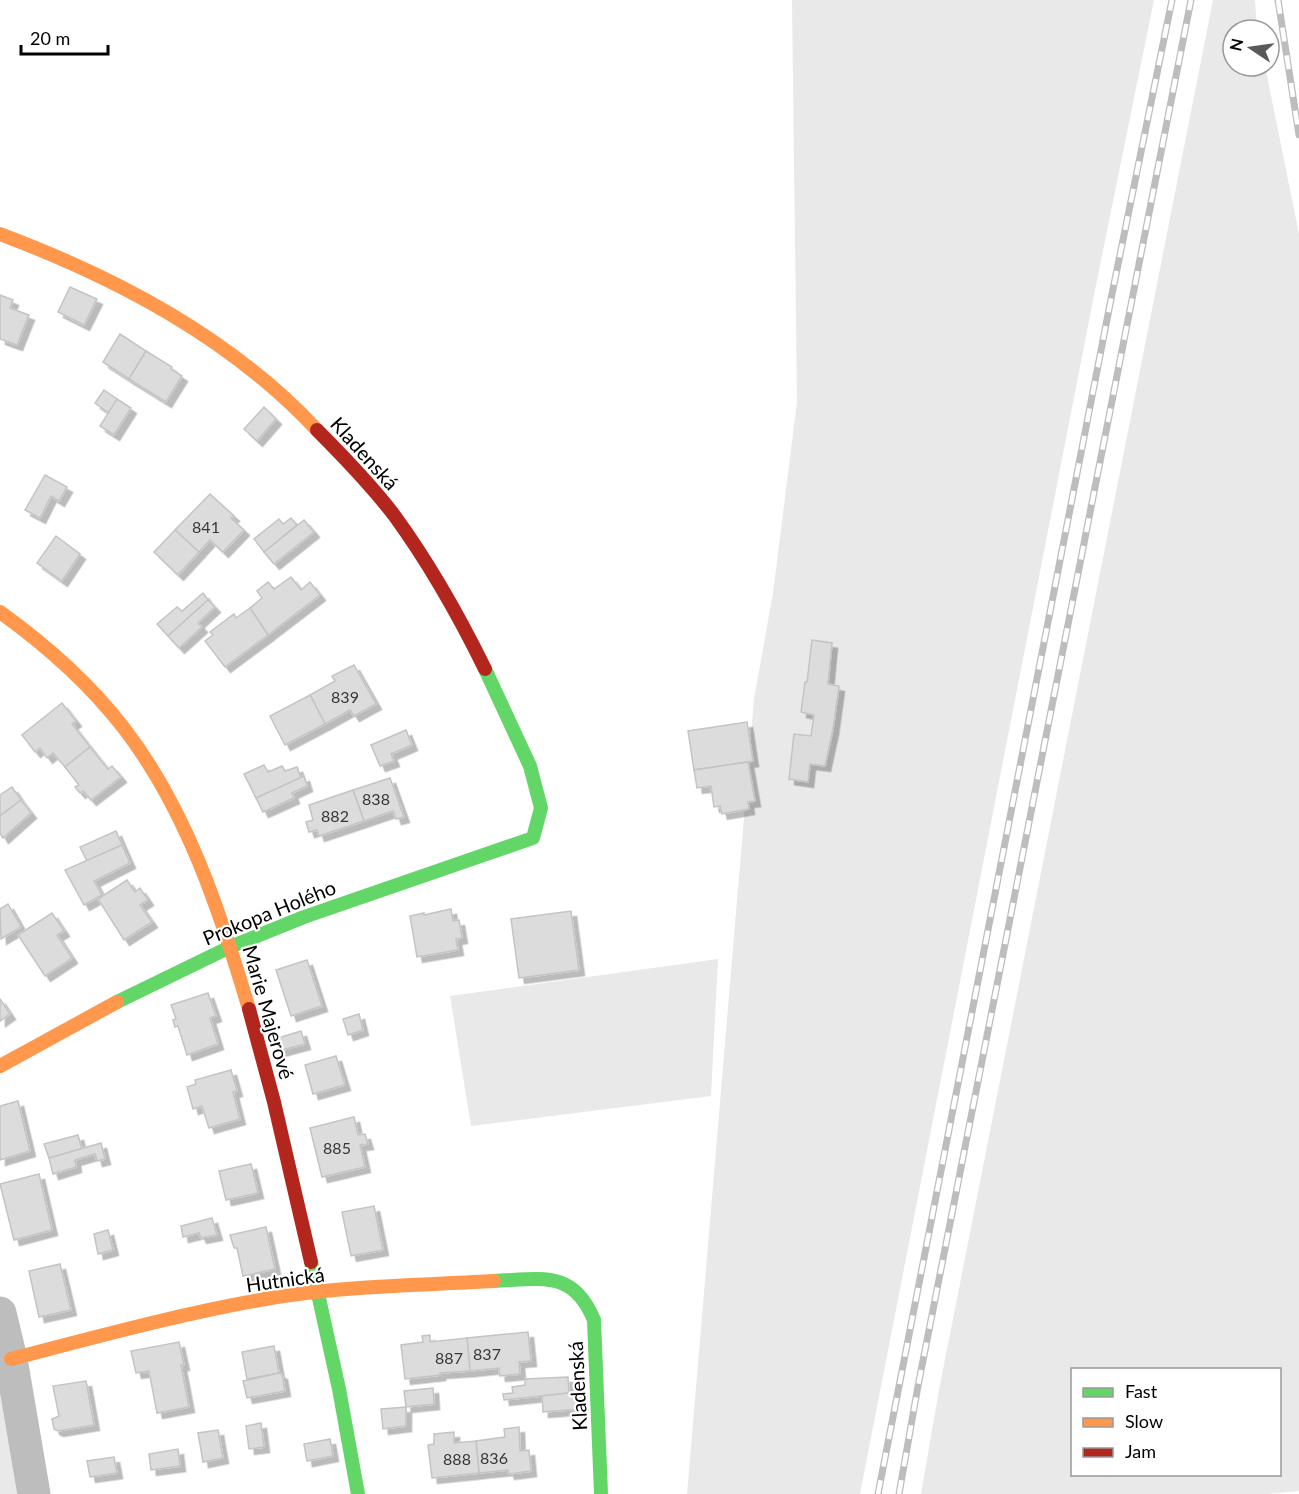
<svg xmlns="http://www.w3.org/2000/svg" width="1299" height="1494" font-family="Lato,sans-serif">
<defs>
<filter id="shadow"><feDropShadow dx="5.5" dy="5.5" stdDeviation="0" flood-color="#0004"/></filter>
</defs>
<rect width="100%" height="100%" fill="#fff"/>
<g fill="#e9e9e9" fill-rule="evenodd">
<polygon points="792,0 1154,0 1095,290 860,1494 687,1494 754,699 773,593 797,402"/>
<path d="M 1213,0 L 1255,0 L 1257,30 L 1233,30 L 1233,66 L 1265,66 L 1299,234 L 1299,1491 L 1267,1494 L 921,1494 L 939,1390 ZM 1072,1370 L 1280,1370 L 1280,1474 L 1072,1474 Z"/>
<polygon points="718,959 711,1096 471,1126 450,996"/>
<polygon points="0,1359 23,1494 0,1494"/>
</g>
<g fill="#dcdcdc" stroke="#c4c4c4" stroke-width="1.5" filter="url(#shadow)">
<polygon points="70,287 97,299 84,325 58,312"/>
<polygon points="0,295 13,300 10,308 29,315 17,345 0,339"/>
<polygon points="120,334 146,351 129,379 103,362"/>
<polygon points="146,351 172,367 171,369 182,376 166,402 129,379"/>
<polygon points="104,390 117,399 109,413 95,403"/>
<polygon points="117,399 131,408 114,435 100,426"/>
<polygon points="264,407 276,419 257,441 244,429"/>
<polygon points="45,475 67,487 59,501 51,496 40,518 25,510"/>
<polygon points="210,494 234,516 231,518 244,530 223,552 210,540 199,552 175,530"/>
<polygon points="291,518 297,525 264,552 254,539 279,519 283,524"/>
<polygon points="304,520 314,532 274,564 264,552"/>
<polygon points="175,530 199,552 178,575 154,552"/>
<polygon points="56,536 80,554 62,581 37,563"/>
<polygon points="291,577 301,590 310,582 320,595 268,635 250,608 262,598 257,591 268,582 274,589"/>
<polygon points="203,593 208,600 168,636 157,624 177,607 182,611"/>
<polygon points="208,600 215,607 198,623 202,627 179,648 168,636"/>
<polygon points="250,608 268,635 225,667 205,641 213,635 210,632 234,614 236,618"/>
<polygon points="812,640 832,643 828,684 839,686 833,729 825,766 810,764 808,782 789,779 794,734 811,736 814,715 801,712 805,682 807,682"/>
<polygon points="354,665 376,704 354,716 350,710 325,724 310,695 335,681 332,676"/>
<polygon points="310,695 325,724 285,745 270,716"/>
<polygon points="62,703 76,721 72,724 90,747 65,767 53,753 47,758 40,748 35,752 22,735"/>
<polygon points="747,722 753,761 694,770 688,731"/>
<polygon points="406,730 412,745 391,754 394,761 380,766 371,745"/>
<polygon points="90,747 108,769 112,766 121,777 91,800 83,791 80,793 75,787 79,785 65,767"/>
<polygon points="748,762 755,801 748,802 749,809 722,814 720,806 714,807 711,786 697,788 694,770"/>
<polygon points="264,765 268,772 282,766 285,771 297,767 301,778 256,798 244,774"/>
<polygon points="304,776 307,786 292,793 294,798 263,812 256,798"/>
<polygon points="390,778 404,817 396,819 393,811 364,821 353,790"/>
<polygon points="12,787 21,800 0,816 0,795"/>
<polygon points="353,790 364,821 319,836 317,830 309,832 306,822 313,820 309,805"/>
<polygon points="21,800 31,813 3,838 0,833 0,816"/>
<polygon points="116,831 122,845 87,861 80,847"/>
<polygon points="122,845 130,863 94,881 102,895 84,905 65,870"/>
<polygon points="127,880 135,892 140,888 148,900 140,905 152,922 124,940 98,899"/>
<polygon points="8,904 21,927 1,939 0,909"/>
<polygon points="451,909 453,921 459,920 462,938 456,939 458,950 417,957 410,916 424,913 424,915"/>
<polygon points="571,911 579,970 519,978 511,919"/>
<polygon points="52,913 64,931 57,935 72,958 45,976 18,935"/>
<polygon points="307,960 322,1006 291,1016 276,970"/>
<polygon points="208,993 216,1016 210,1018 218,1044 187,1055 178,1026 175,1027 173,1020 176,1019 171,1005"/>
<polygon points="0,999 10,1014 0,1021"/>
<polygon points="359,1014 363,1030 348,1035 343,1019"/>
<polygon points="301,1031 305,1044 279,1051 275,1039"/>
<polygon points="336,1056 345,1085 313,1094 305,1065"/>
<polygon points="231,1070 237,1091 233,1092 240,1119 209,1128 202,1106 193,1109 187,1087 196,1084 195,1080"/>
<polygon points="18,1101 30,1151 0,1160 0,1106"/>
<polygon points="354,1117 358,1135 365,1134 368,1144 360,1145 365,1167 322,1177 310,1128"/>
<polygon points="78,1135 82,1149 49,1158 44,1144"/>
<polygon points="101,1143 105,1159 97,1161 95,1154 75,1160 76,1167 53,1174 49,1158"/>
<polygon points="251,1164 258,1193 226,1200 219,1171"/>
<polygon points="39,1174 52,1230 14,1240 0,1184"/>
<polygon points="374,1206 383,1250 351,1256 342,1212"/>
<polygon points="212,1218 217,1235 201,1238 199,1233 183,1237 181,1226"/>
<polygon points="266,1227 275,1269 243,1276 237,1248 234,1248 230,1235"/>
<polygon points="108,1230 113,1250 98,1254 94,1234"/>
<polygon points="60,1264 71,1310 39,1317 29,1271"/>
<polygon points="528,1332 531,1361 519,1362 520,1374 500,1376 499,1368 470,1371 467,1338"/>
<polygon points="430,1335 430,1342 467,1338 470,1371 440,1373 440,1375 405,1379 401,1345 423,1342 422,1336"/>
<polygon points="179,1342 184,1365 181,1365 189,1407 157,1413 149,1371 136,1373 131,1351"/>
<polygon points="274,1346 279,1373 247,1379 242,1352"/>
<polygon points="279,1373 282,1374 285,1391 247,1398 243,1381"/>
<polygon points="568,1377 569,1393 504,1400 503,1394 513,1393 512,1387 525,1385 525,1379"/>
<polygon points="86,1381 94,1425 58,1431 54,1429 52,1419 59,1416 53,1386"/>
<polygon points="433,1388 434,1404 406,1407 404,1391"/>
<polygon points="569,1393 580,1393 581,1409 543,1412 542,1396"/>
<polygon points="406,1407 406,1426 383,1429 381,1409"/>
<polygon points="261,1423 264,1447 249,1449 246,1426"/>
<polygon points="519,1427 520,1451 529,1450 531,1471 509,1474 508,1470 479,1473 476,1441 505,1437 504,1429"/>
<polygon points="218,1430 223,1458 203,1462 198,1433"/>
<polygon points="454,1432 454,1443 476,1441 479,1473 432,1478 428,1445 434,1444 434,1434"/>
<polygon points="330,1439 333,1456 307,1461 304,1444"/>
<polygon points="178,1449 180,1466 151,1470 149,1454"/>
<polygon points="114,1457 117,1473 90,1477 87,1461"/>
</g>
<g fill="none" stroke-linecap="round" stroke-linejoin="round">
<polyline stroke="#bdbdbd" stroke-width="33" points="0,1313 11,1359 34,1494"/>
<g stroke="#63d668" stroke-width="14">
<polyline points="117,1002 230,947 304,917 533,838 541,808 530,766 485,669"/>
<polyline points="311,1262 339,1389 358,1494"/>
<path d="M 494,1281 C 541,1279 573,1269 594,1320 L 601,1494"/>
</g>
<g stroke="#ff974d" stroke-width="14">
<path d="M 0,234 C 117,278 231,338 317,430"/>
<path d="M 0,612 C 46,645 88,682 123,727 C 186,808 220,911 249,1009"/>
<polyline points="0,1066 117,1002"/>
<path d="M 11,1359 C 99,1336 187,1312 277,1297 C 348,1286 422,1285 494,1281"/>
</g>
<g stroke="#b3261e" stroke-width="14">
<path d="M 317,430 C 344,457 371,485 394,515 C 429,563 459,616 485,669"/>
<polyline points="249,1009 274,1102 311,1262"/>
</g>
<defs>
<g id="rail">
<polyline points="1278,0 1299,135"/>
<polyline points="878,1494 1112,294 1172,0"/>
<polyline points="899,1494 918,1386 1191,0"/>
</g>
</defs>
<use href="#rail" stroke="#bdbdbd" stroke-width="7"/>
<use href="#rail" stroke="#fff" stroke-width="4.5" stroke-dasharray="14" stroke-linecap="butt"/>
</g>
<g text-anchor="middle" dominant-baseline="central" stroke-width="4.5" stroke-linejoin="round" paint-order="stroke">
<g font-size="16" fill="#373737">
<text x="206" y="526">841</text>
<text x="345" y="696">839</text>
<text x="376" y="798">838</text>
<text x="335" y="815">882</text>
<text x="337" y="1147">885</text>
<text x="487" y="1353">837</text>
<text x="449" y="1357">887</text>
<text x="494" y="1457">836</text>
<text x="457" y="1458">888</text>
</g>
<g font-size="20" fill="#000" stroke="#fff">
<text transform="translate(365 453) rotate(48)">Kladenská</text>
<text transform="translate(269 912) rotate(-22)">Prokopa Holého</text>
<text transform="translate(269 1012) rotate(74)">Marie Majerové</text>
<text transform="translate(285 1279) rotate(-8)">Hutnická</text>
<text transform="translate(577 1386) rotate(-93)">Kladenská</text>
</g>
</g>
<rect x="1071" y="1368" width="210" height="108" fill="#ffffff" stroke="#999999" stroke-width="1.5"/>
<rect x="1083" y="1388" width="30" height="9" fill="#63d668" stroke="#999999" stroke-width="1.5"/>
<text x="1125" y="1398" font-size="18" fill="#000000">Fast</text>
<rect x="1083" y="1418" width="30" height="9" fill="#ff974d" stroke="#999999" stroke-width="1.5"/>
<text x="1125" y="1428" font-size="18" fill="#000000">Slow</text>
<rect x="1083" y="1448" width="30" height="9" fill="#b3261e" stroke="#999999" stroke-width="1.5"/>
<text x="1125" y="1458" font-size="18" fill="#000000">Jam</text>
<g transform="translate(1251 48) rotate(283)"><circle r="28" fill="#ffffff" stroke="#999999" stroke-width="1.5"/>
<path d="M0-4.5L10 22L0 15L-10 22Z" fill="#595959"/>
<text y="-9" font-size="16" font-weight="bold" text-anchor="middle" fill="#000000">N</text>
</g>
<path d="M21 45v9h87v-9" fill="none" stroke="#000000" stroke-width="3"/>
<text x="30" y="45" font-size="18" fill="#000000" stroke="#ffffff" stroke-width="4.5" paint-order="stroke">20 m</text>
</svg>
